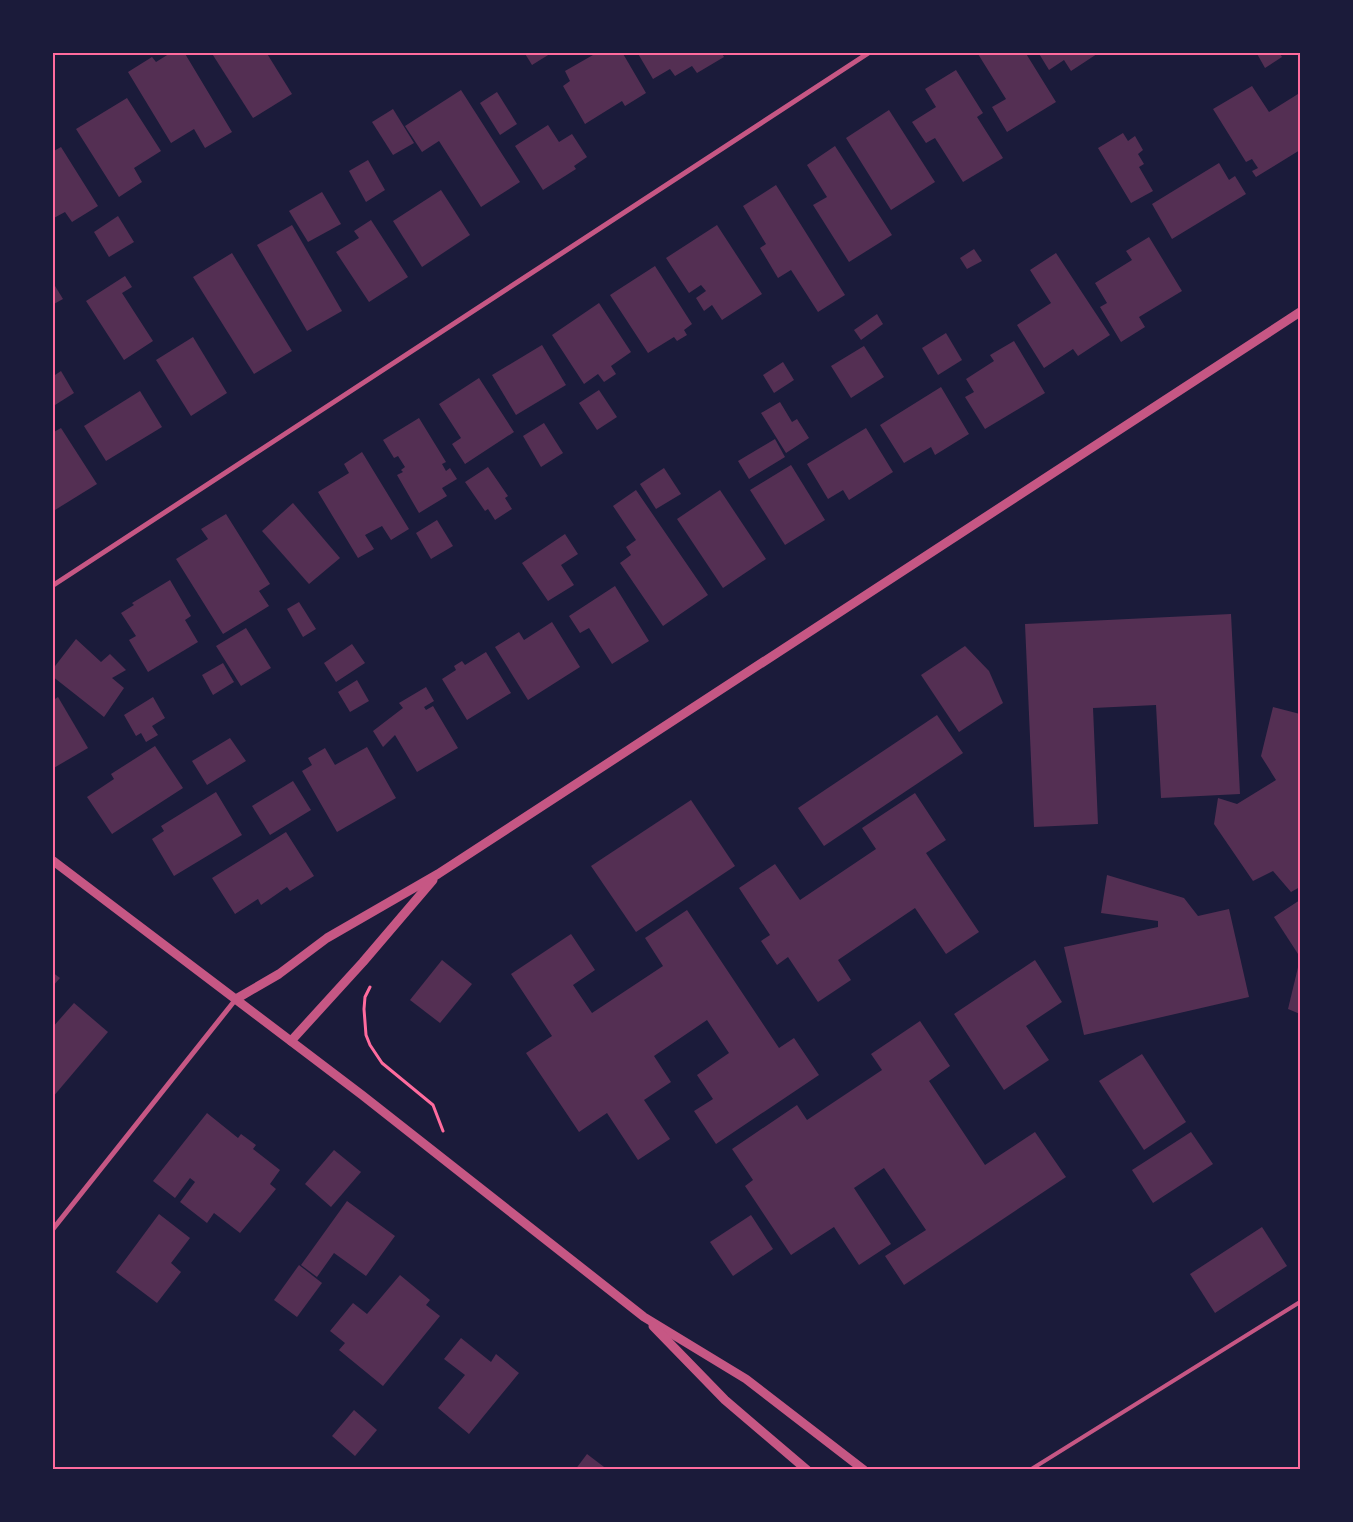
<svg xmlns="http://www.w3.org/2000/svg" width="1353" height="1522" font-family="Mulish,sans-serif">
<rect width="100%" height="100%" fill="#1b1b3a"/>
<g fill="#542f53">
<polygon points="172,52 184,52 232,132 205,148 194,129 171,143 128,72 152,57 156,62"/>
<polygon points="211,52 266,52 292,94 253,118"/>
<polygon points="524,52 553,52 532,65"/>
<polygon points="591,52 622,52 646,93 625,106 622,101 585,124 563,86 570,81 565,71 593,55"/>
<polygon points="637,52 721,52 724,57 697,73 692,66 675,76 670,69 653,79"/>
<polygon points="981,52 1025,52 1056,102 1007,132 992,107 1006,99 978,54"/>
<polygon points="1038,52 1100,52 1071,71 1064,60 1049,70"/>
<polygon points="1256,52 1279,52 1282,57 1265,68"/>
<polygon points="956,70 983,113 977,117 1003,158 963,182 935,138 926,143 912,122 936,107 925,89"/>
<polygon points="1252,86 1269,112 1298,94 1300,98 1300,150 1256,177 1252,171 1258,168 1252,159 1246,162 1213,109"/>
<polygon points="461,90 520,182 481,207 439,141 422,152 405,126"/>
<polygon points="497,92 517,124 500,135 480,103"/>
<polygon points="127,98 161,151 134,168 142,182 119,197 76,129"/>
<polygon points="393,109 414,143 393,155 372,122"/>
<polygon points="889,110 935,182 891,210 846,138"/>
<polygon points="548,125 559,142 572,134 587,157 574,166 576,169 543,190 515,146"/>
<polygon points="1123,133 1128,141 1135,136 1143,150 1138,154 1144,164 1139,167 1153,191 1131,203 1098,148"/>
<polygon points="835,146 892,235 849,262 813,205 827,197 807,165"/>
<polygon points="61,147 98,206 72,222 65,212 52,219 52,152"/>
<polygon points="368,160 385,190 366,202 349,171"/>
<polygon points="1219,163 1229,180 1235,176 1246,194 1172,239 1152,204"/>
<polygon points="776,185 845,295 818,312 791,270 778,278 760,248 766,244 743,206"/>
<polygon points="441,190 470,235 422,267 393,221"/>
<polygon points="322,192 341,224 308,242 289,211"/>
<polygon points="118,216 134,242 109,257 94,232"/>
<polygon points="371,220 408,277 369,302 336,252 359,238 354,231"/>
<polygon points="292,225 342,311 307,331 257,245"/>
<polygon points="717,225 762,294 722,320 712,305 704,311 696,298 706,291 701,285 689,293 666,258"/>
<polygon points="1149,237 1182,291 1139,317 1145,327 1121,342 1100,307 1107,303 1095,283 1132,260 1126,251"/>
<polygon points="974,249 982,261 967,269 960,258"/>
<polygon points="232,253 292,351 254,374 193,277"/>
<polygon points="1056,253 1110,335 1078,356 1073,349 1044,368 1017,325 1051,303 1030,270"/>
<polygon points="655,266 692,324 684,330 687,335 677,341 674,337 648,353 610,295"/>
<polygon points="125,276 132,287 122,293 153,341 124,360 86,301"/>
<polygon points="52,281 63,299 52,305"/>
<polygon points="599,303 631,352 611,366 616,374 604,382 598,374 584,384 552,335"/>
<polygon points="877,314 883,324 861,340 854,330"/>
<polygon points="946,333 962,360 938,375 922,348"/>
<polygon points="193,337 227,393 191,416 156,360"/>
<polygon points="1014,341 1045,393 985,429 965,397 974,392 966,379 994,361 990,355"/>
<polygon points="542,345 566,385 516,415 492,375"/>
<polygon points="864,346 884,377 851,398 831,366"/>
<polygon points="783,362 794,380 774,393 763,375"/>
<polygon points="61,371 74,393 55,405 52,401 52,377"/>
<polygon points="479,378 514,432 465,464 452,444 461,438 439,404"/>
<polygon points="941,387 969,434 935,455 931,447 904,463 880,425"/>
<polygon points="599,390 617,417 597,430 579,403"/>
<polygon points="140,391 162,427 106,461 84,426"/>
<polygon points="780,402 792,422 797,419 809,438 786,453 761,413"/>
<polygon points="419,418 446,462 442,464 446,471 450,468 457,479 442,488 447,496 419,513 397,475 403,472 401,470 405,467 398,456 394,458 383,440"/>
<polygon points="544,423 563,453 541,467 523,436"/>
<polygon points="61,428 97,484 55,510 52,506 52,433"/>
<polygon points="866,428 893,472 849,500 843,490 828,499 807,464"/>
<polygon points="775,439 785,457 749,479 738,461"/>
<polygon points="362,452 409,529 391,540 382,526 365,535 374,549 358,558 318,492 349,473 344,464"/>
<polygon points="791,465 825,520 785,545 750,490"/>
<polygon points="488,467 508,496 505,498 512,509 495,520 488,509 485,511 465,482"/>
<polygon points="664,468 681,494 656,509 640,484"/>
<polygon points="636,490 708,595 663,626 620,563 631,555 626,547 636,540 613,506"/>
<polygon points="720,490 766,559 723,588 677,519"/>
<polygon points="293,503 340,558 309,584 262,531"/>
<polygon points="226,514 270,584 259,591 269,606 223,634 176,559 208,539 201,529"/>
<polygon points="437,520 453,546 431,559 416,533"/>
<polygon points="565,534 578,554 561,565 574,585 548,601 522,563"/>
<polygon points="170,580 191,616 185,620 198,642 148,672 129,640 136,636 121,613 134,605 132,603"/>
<polygon points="615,586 649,641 612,664 589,628 580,633 569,616"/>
<polygon points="299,602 316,629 303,637 287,609"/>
<polygon points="1231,614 1240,794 1161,798 1156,705 1093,708 1098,824 1034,827 1025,624"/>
<polygon points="552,622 580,667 528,700 495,647 519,632 524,640"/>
<polygon points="246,628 271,668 241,686 216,646"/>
<polygon points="76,639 101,662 110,654 126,670 112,678 124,688 104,717 52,676 52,670"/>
<polygon points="352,644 365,663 336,682 324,663"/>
<polygon points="965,646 989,671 1003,703 959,732 921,675"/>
<polygon points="486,652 511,693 467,720 442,679 456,670 454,666 462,661 465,665"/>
<polygon points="223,663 234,682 213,695 202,675"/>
<polygon points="357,680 369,701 350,712 338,692"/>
<polygon points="426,687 434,701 424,707 426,710 433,706 458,748 417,772 395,735 383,747 373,731 403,708 399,703"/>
<polygon points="58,697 88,748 52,769 52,701"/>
<polygon points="153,697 165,718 152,726 158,735 146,742 141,733 136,736 124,715"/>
<polygon points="1273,707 1300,714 1300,887 1291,892 1273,871 1253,881 1214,824 1218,798 1237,804 1276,780 1261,756"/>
<polygon points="937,715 963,753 824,846 798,808"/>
<polygon points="230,738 246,761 207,785 192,761"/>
<polygon points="155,746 183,788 112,834 87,797 114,779 111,774"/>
<polygon points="367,747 396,798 337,832 302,771 312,765 308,758 325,748 335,765"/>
<polygon points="293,781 311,810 270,835 252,806"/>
<polygon points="216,792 242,835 174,876 152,839 164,831 161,826"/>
<polygon points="915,793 946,840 926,853 979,932 946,954 915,908 838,960 851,980 818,1002 788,957 777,965 761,941 770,935 739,888 775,864 800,900 876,849 862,828"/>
<polygon points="691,800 735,866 636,932 591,866"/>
<polygon points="286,832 314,876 290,891 287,887 261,905 258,899 235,914 212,878"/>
<polygon points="1107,875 1184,898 1198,916 1229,909 1249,997 1084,1035 1064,947 1158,927 1158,921 1101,913"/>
<polygon points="1300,900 1300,957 1274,917"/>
<polygon points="687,910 779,1048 794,1038 819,1075 716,1144 694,1111 713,1099 697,1075 729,1053 707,1020 654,1056 671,1082 644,1100 670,1139 638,1160 607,1113 579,1132 526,1053 552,1036 511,974 571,934 595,970 573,985 592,1013 663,966 645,938"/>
<polygon points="1300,959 1300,1014 1288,1009"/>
<polygon points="442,960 472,984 440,1023 410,1000"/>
<polygon points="1035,960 1062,1002 1026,1026 1049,1060 1004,1090 954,1014"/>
<polygon points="52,972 60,978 52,987"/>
<polygon points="74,1003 108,1032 52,1098 52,1028"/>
<polygon points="920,1021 950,1066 929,1081 985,1165 1035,1132 1066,1177 904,1285 885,1256 926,1230 884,1168 854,1188 891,1244 859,1265 834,1227 791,1255 745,1186 753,1180 732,1149 797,1105 807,1120 882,1070 871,1054"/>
<polygon points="1142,1054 1186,1122 1144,1150 1099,1081"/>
<polygon points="207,1113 238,1138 241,1134 256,1145 253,1149 280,1170 270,1184 276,1189 240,1233 214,1213 207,1223 180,1202 195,1182 190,1178 175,1198 153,1181"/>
<polygon points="1191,1132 1213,1164 1153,1203 1132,1170"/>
<polygon points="334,1150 361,1172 331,1207 305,1184"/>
<polygon points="347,1201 395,1236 366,1276 334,1253 317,1277 301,1265"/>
<polygon points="159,1214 190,1238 171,1263 181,1272 157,1303 116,1272"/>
<polygon points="751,1215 773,1249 733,1276 710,1242"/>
<polygon points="1262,1227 1287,1266 1215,1313 1190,1274"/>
<polygon points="299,1265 322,1283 297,1317 274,1300"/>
<polygon points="400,1275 430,1300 426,1305 440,1316 383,1386 339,1350 345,1343 330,1331 353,1303 367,1314"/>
<polygon points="461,1338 491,1362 496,1354 519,1373 469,1434 438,1408 465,1375 444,1359"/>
<polygon points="354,1410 377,1430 355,1456 332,1436"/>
<polygon points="587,1454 608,1470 575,1470"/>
</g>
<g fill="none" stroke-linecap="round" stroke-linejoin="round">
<polyline stroke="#ff6b9d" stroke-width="3" points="370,987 365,997 364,1009 366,1035 370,1045 382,1063 433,1105 443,1131"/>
<polyline stroke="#c65784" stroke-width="4" points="1030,1470 1300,1302"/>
<g stroke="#c65784" stroke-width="5">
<polyline points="52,586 870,52"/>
<polyline points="53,1229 236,999"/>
</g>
<g stroke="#c65784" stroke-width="9">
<polyline points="52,860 362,1095 644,1317 746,1379 864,1470"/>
<polyline points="236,999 279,974 327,938 438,874 1300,312"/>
<polyline points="291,1041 363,962 433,880"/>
<polyline points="653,1326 725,1400 807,1470"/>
</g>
</g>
<rect width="1353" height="1522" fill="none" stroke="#1b1b3a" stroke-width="108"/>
<rect x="54" y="54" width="1245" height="1414" fill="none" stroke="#ff6b9d" stroke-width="2"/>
</svg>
